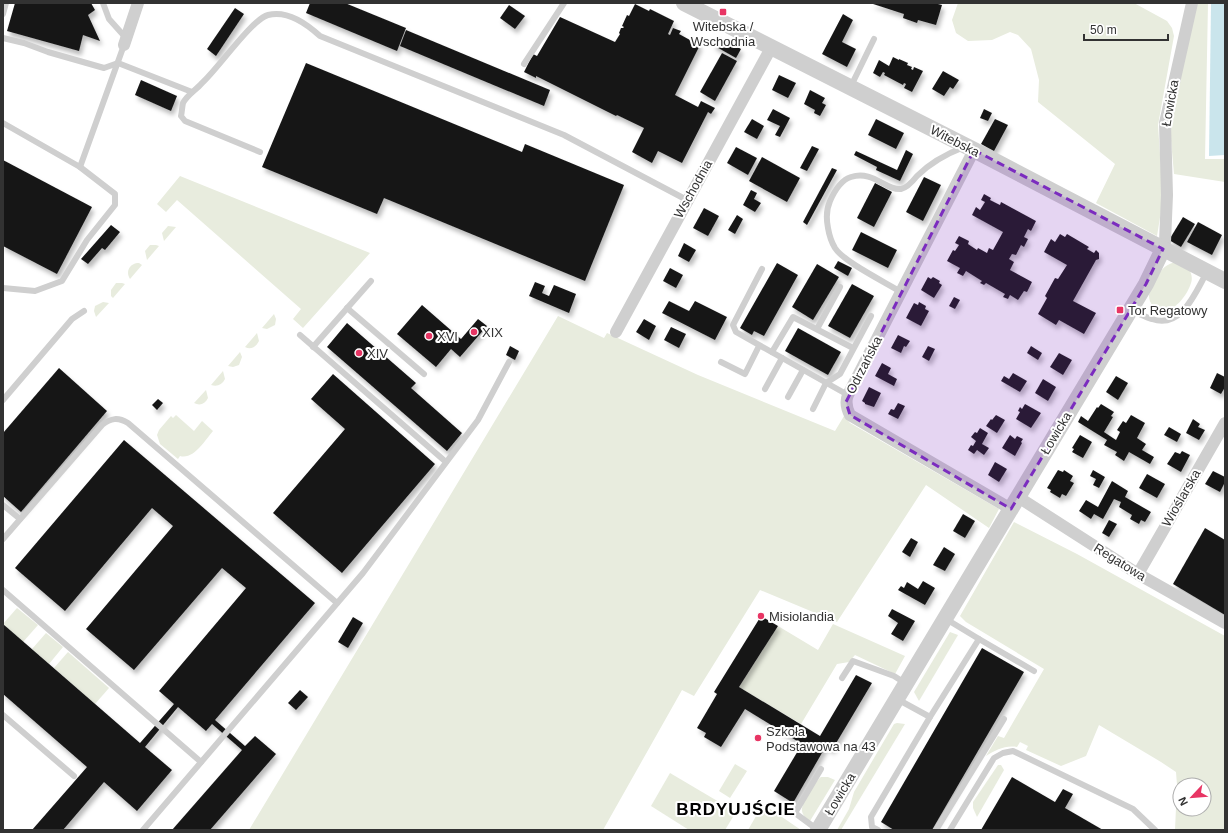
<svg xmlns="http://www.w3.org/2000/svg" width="1228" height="833" font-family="Arial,sans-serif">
<defs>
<filter id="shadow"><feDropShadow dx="2.5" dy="4.5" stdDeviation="2" flood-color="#0004"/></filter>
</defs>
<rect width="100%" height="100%" fill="#fff"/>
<g fill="#e8ecde" fill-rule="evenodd">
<polygon points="958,3 1134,3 1167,21 1172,28 1174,36 1158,125 1163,199 1157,236 1096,203 1115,164 1038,102 1039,80 1031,49 1018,35 1010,32 992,40 968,41 956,33 952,20"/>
<polygon points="1197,3 1208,3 1205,159 1225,159 1225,182 1174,174 1169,118"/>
<polygon points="180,176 370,253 303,328 293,319 301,309 177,200 166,212 157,204"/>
<polygon points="168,226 176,227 164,241 162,233"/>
<polygon points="150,245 156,245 159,246 147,260 145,251"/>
<path d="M 1177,262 L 1189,268 C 1191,273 1193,278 1191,283 C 1187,297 1168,321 1153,306 C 1150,303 1149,299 1149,295 C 1150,289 1154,283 1157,278 C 1161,269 1167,263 1177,262 Z"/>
<path d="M 139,263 L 142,265 L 130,279 C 125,271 130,263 139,263 Z"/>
<polygon points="116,283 122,283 125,284 113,298 111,296 111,290"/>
<polygon points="103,302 109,303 96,317 94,311 95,306"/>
<polygon points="274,314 276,319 275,325 267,329 262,328"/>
<polygon points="558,316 604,338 607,333 698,375 835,431 844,416 850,423 999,509 989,528 926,485 837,622 760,590 694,696 682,690 603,830 249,830"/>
<path d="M 257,333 L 259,341 C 256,347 251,350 245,347 Z"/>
<polygon points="240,352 242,357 239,365 233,367 228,366"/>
<path d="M 223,371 L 225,379 C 222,385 217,387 211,385 Z"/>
<path d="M 206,390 L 208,398 C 205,404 200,406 194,403 Z"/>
<path d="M 176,415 L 194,431 L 202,421 L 213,431 C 205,440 194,460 180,456 L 178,459 L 160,444 L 157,435 L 159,430 L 171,416 L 173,418 Z"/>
<path d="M 1014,522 L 1077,554 L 1225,636 L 1225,830 L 1175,830 L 1177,785 L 1176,772 L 1161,762 L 1099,725 L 1086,756 L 1061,766 L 1026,750 L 1028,746 L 1020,742 L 1017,747 C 1005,745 996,750 986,756 L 998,736 L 1004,738 L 1044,669 L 966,622 L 960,616 ZM 1180,785 L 1204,785 L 1204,809 L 1180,809 Z"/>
<polygon points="17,608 38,625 23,642 3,624"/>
<polygon points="833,624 905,656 895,674 855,655 849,662 837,664 801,724 739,687 778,626 818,650"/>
<polygon points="950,632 958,635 919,701 914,692"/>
<polygon points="46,633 63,647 49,664 32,649"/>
<polygon points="68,652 109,688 95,704 54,668"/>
<polygon points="897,723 905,724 841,830 837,830 849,809 854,792 894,724"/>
<polygon points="735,764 747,771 730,798 719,791"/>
<polygon points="998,765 1001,765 1004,770 977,817 973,808 973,802"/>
<polygon points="670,773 736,812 725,830 689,830 651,806"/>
<path d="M 821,777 L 828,777 L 835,780 L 810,821 C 806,818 803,816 802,811 C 801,803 815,782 821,777 Z"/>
<polygon points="763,804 801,830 748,830"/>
</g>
<polygon fill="#cae5ec" points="1213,3 1225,3 1225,155 1209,156 1211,4"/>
<g fill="#191919" filter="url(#shadow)">
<polygon points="15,3 91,3 95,10 88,15 100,41 83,35 79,51 7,31"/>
<polygon points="310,3 345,3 406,28 397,51 306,13"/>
<polygon points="870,3 934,3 942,5 936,25 918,20 917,23 903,18 904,14"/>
<polygon points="635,4 649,11 650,9 674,21 668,34 670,35 673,28 681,31 679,34 690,40 692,37 698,41 697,44 700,45 675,95 698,107 701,101 715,108 711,114 708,112 682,163 658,151 652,163 632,152 644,128 617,115 616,116 536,76 536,78 524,72 533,54 537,56 560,17 615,42 620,34 619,33 621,28 623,28 624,27 622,26 627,15 629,16"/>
<polygon points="509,5 525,16 515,29 500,18"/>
<polygon points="235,8 244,14 216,56 207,49"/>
<polygon points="843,14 853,20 842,42 856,49 847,67 822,54"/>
<polygon points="406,30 550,90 544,106 400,46"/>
<polygon points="718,36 741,49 736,58 713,45"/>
<polygon points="722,53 737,61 715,101 700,92"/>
<polygon points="893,57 899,60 899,59 908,63 907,65 912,67 911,69 913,70 914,67 923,71 912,92 904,88 906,84 904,83 903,85 884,75 885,73 883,72 880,77 873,73 879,60 889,66"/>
<polygon points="306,63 522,152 525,144 624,185 585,281 384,198 377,214 262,167"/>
<polygon points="943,71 959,80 953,89 950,87 944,96 932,89"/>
<polygon points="779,75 796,83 788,98 772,90"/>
<polygon points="141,80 177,96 171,111 135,95"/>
<polygon points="810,90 825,98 822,103 826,105 820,116 814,113 815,110 804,104"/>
<polygon points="773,109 790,118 780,137 775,135 780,126 767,120"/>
<polygon points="984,109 992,113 988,121 980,118"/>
<polygon points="752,119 764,126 757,139 744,132"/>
<polygon points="876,119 904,133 896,149 868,135"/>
<polygon points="995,119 1008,125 994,151 981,144"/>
<polygon points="812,146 819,149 807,171 800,168"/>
<polygon points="736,147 757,158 748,175 727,163"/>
<polygon points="906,150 913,154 900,181 876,170 877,167 854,155 856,151 897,170"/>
<polygon points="762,157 800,178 787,202 749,181"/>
<polygon points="3,160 92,207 57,274 3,246"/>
<polygon points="832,168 837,170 807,225 803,222"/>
<polygon points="924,177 941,185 923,221 906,212"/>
<polygon points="875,183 892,192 874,227 857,218"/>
<polygon points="751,190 757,193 754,199 761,203 755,212 743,205"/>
<polygon points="984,194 991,198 990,200 1000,205 1001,202 1036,221 1031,231 1028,229 1024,237 1028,239 1024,247 1021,245 1016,255 1012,254 1009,259 1014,262 1010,270 1032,282 1027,292 1024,291 1018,300 1010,295 1008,299 1003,297 1005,294 986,283 984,285 980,283 982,281 966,271 963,276 957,273 960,268 947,261 953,250 955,251 959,245 955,243 959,236 969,241 968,244 977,250 978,248 987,253 989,248 993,250 1003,232 972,215 976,207 980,210 985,202 981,200"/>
<polygon points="704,208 719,216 708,236 693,228"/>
<polygon points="737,215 743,219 735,234 728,230"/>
<polygon points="1183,217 1195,224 1181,247 1169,240"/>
<polygon points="1198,222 1222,235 1212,255 1187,242"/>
<polygon points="111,225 120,232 105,250 102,248 88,264 81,259"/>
<polygon points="861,232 897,250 888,268 852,250"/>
<polygon points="1060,234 1065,237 1067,234 1089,247 1087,249 1094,253 1096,250 1099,253 1099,259 1096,260 1073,301 1096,313 1084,334 1059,320 1056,325 1038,314 1047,298 1045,296 1055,278 1058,279 1067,265 1044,252 1051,239 1055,242"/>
<polygon points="684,243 696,250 689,262 678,256"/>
<polygon points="838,261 852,268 848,276 834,268"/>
<polygon points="777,263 798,275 764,336 754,331 752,335 740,328"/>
<polygon points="817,264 839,277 813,320 792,307"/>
<polygon points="670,268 683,275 676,288 663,281"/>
<polygon points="928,277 931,279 933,277 940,281 939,283 942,285 934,298 921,290"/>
<polygon points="535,282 545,286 542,293 549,296 554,285 576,294 569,313 529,296"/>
<polygon points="852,284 874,296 850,338 828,326"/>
<polygon points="954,297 960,300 955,309 949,306"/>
<polygon points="669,301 689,311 695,301 727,317 715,340 662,313"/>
<polygon points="919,302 926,306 925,309 929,311 921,326 906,318 914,303 918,305"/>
<polygon points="422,305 461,339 478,319 487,326 460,357 451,349 436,367 397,334"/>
<polygon points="644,319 656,326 649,340 636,332"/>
<polygon points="347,323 416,383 411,388 462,433 447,451 327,347"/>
<polygon points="671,327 686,334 679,348 664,340"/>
<polygon points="798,328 841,352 828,375 785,351"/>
<polygon points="898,335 910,341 906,347 904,346 901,353 891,348"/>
<polygon points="510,346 519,351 515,360 506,355"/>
<polygon points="928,346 935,349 929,361 922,357"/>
<polygon points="1031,346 1042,353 1038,360 1027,353"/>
<polygon points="1059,353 1072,360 1063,375 1050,367"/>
<polygon points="882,363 891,368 888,374 897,379 894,386 875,376"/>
<polygon points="59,368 107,411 21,512 3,496 3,433"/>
<polygon points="1013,373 1027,381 1020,392 1001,381 1004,376 1009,379"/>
<polygon points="1217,373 1225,377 1225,387 1221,394 1210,388"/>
<polygon points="333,374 435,464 342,573 273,513 345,429 311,399"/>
<polygon points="1116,376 1128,383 1118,400 1106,392"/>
<polygon points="1043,379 1056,387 1048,401 1035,393"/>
<polygon points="869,387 881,393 874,407 865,404 865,403 862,401"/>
<polygon points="158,399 163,403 157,410 152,405"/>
<polygon points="898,403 905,406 898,419 888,414 891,409 894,410"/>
<polygon points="1025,404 1041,413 1031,428 1016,419 1020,412 1018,411 1020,407 1022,409"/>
<polygon points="1101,404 1114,412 1111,416 1113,417 1104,432 1116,440 1120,432 1117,430 1123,421 1126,423 1131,415 1145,423 1137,438 1146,444 1142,450 1154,457 1150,464 1129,452 1124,461 1115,455 1117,452 1104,445 1107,440 1078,422 1081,416 1088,421 1097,407 1098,408"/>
<polygon points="996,415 1005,420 997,433 986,426 991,419 992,420"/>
<polygon points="1193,419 1200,424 1198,427 1205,430 1199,440 1186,433"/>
<polygon points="1169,427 1181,434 1177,442 1164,435"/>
<polygon points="980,428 988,433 982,444 989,448 984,455 977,450 974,454 968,450 971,445 973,446 976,441 971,437 975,432 977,433"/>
<polygon points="1010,435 1015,439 1017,436 1023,439 1021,442 1022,443 1015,456 1002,448"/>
<polygon points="1080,435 1092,442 1083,458 1072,452 1074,449 1072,448"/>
<polygon points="124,440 315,603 215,720 245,746 255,736 276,754 210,830 172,830 242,750 212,724 206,731 178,707 145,747 172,770 137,811 104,782 63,830 32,830 87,767 3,694 3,624 140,743 174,704 159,691 246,588 222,568 134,670 86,629 173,526 152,508 65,611 15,568"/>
<polygon points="1182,451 1190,455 1181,472 1167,464 1175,452 1180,454"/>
<polygon points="995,462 1007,469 999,482 988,475"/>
<polygon points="1058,470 1063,472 1064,470 1073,476 1070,481 1074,483 1066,496 1062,494 1060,498 1050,492 1051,490 1047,488"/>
<polygon points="1093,470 1105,477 1099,488 1093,485 1096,479 1090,476"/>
<polygon points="1213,471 1225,477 1225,482 1220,492 1205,484"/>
<polygon points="1147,474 1165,484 1157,498 1139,488"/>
<polygon points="1112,481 1128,491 1125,497 1151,512 1145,522 1141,520 1139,524 1130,519 1132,515 1119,507 1121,502 1114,499 1103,519 1094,514 1091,519 1079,511 1086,500 1098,507"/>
<polygon points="963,514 975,521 965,538 953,531"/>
<polygon points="1109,520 1117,524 1109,537 1102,533"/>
<polygon points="1205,528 1225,540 1225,615 1173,584"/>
<polygon points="911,538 918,542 910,557 902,552"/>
<polygon points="944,547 955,554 945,571 933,565"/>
<polygon points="923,581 935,588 925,605 898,590 901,586 904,588 907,582 918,589"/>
<polygon points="892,609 915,621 903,641 891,634 898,623 888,616"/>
<polygon points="761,616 778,626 739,687 820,736 856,675 872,683 832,750 826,746 793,803 774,791 802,744 745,709 721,747 704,737 706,733 697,728 717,694 714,692"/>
<polygon points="353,617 363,623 348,648 338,642"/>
<polygon points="982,648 1024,672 932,830 918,830 915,829 915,830 894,830 881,822"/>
<polygon points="300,690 308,697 296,710 288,703"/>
<polygon points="1012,777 1055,802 1063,789 1073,794 1065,808 1103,830 981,830"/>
</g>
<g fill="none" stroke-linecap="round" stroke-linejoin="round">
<g stroke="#cfcfcf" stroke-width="6">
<polyline points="103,3 109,19 126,38"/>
<polyline points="3,14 6,3"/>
<polyline points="3,38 24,43 48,52 104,68 118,63 192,92"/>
<polyline points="524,64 564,3"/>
<polyline points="851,86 874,39"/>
<polyline points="3,123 80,167 124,45"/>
<path d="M 260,152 L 185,121 L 181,116 C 182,112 182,107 183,103 C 187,95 196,90 202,83 C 217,70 252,19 268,15 C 287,10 307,24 320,36 L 564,135 L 687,200"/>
<polyline points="762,269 733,325 736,332 848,395"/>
<polyline points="3,288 35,291 62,281 87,240 115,205 115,194 80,167"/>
<path d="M 901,292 C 885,282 844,262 835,248 C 832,243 829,234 828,228 C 826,218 826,210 830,201 C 834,192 841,180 851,177 C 873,170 885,190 901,189 C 907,188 913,181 917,176 C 930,163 946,154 964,147"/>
<polyline points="347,308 424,374"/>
<path d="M 1132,311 C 1138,313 1145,317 1152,319 C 1182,329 1195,293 1207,272"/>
<polyline points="817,329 840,287"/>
<polyline points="300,335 446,462"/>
<polyline points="313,347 371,281"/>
<polyline points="772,352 793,317 853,348"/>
<polyline points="721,362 745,374 759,346"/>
<polyline points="765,389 782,358"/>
<polyline points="788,397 803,370"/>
<polyline points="3,400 72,319 84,311"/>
<polyline points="813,409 826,383 840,374 871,316"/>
<polyline points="3,505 20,519"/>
<path d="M 3,539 L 102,425 C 111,418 118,417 128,423 L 337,603"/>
<polyline points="3,590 201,762"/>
<polyline points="979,639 1034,671"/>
<polyline points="842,678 853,661 894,676 905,683"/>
<polyline points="3,715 74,776"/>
<polyline points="930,717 979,639 946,619"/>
<polyline points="143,830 363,573 478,420 509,362"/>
<polyline points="818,830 795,813 821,769"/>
<polyline points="878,830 872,827 871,817 930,717 897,699"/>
<polyline points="936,830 1004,719"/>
<polyline points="950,830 994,758 1003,753 1013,751 1133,809 1155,830"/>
</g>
<g stroke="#cfcfcf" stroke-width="12">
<polyline points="124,45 138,3"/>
<path d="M 974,150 L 848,395 C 845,402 847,409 850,415 L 1011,509"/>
<polyline points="1163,249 1165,242 1167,195 1165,123 1192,3"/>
<polyline points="616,332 771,48"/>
<polyline points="1018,497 1138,574 1225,623"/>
<polyline points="1138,574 1225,423"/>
</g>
<g stroke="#cfcfcf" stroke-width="16">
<polyline points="684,3 974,150 1225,281"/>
<polyline points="818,830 1146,284 1163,249"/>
</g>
</g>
<path fill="#7b2cbf" fill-opacity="0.2" stroke="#7b2cbf" stroke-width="3" stroke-dasharray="8 5" stroke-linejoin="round" d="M 974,150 L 1163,249 L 1146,284 L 1011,509 L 850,415 L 846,402 Z"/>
<g fill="#e83564" stroke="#fff" stroke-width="1.5">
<rect x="719" y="8" width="8" height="8" rx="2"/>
<rect x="1116" y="306" width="8" height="8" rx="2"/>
<circle cx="474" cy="332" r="4"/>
<circle cx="429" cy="336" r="4"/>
<circle cx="359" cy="353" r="4"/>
<circle cx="761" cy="616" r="4"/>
<circle cx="758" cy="738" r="4"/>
</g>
<g text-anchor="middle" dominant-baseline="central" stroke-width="4" stroke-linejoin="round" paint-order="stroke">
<g font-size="13" fill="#323232" stroke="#fff" text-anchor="start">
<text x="723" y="26" text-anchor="middle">Witebska /<tspan x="723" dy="15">Wschodnia</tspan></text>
<text x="1128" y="310">Tor Regatowy</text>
<text x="482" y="332">XIX</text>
<text x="437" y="336">XVI</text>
<text x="367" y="353">XIV</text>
<text x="769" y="616">Misiolandia</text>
<text x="766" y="731">Szkoła<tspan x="766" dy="15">Podstawowa na 43</tspan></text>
</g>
<g font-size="13" fill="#323232" stroke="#fff">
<text transform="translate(1170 103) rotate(-80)">Łowicka</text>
<text transform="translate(955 141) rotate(27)">Witebska</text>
<text transform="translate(693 189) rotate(-61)">Wschodnia</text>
<text transform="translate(864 365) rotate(-63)">Odrzańska</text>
<text transform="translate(1056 433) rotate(-59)">Łowicka</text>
<text transform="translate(1181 498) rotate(-60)">Wioślarska</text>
<text transform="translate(1120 562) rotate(32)">Regatowa</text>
<text transform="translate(840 794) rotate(-59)">Łowicka</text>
</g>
<g font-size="17" font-weight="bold" letter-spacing="1" fill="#000" stroke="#fff">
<text x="736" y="809">BRDYUJŚCIE</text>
</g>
</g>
<rect width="1228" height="833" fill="none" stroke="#323232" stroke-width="8"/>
<g transform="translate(1192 797) rotate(244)"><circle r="19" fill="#ffffff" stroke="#adadad"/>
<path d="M0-3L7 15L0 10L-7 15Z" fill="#e83564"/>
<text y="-6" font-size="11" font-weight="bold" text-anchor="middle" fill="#323232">N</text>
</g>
<path d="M1084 34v6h84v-6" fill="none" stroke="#323232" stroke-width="2"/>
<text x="1090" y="34" font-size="12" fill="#323232" stroke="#ffffff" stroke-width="3" paint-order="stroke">50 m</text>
</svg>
